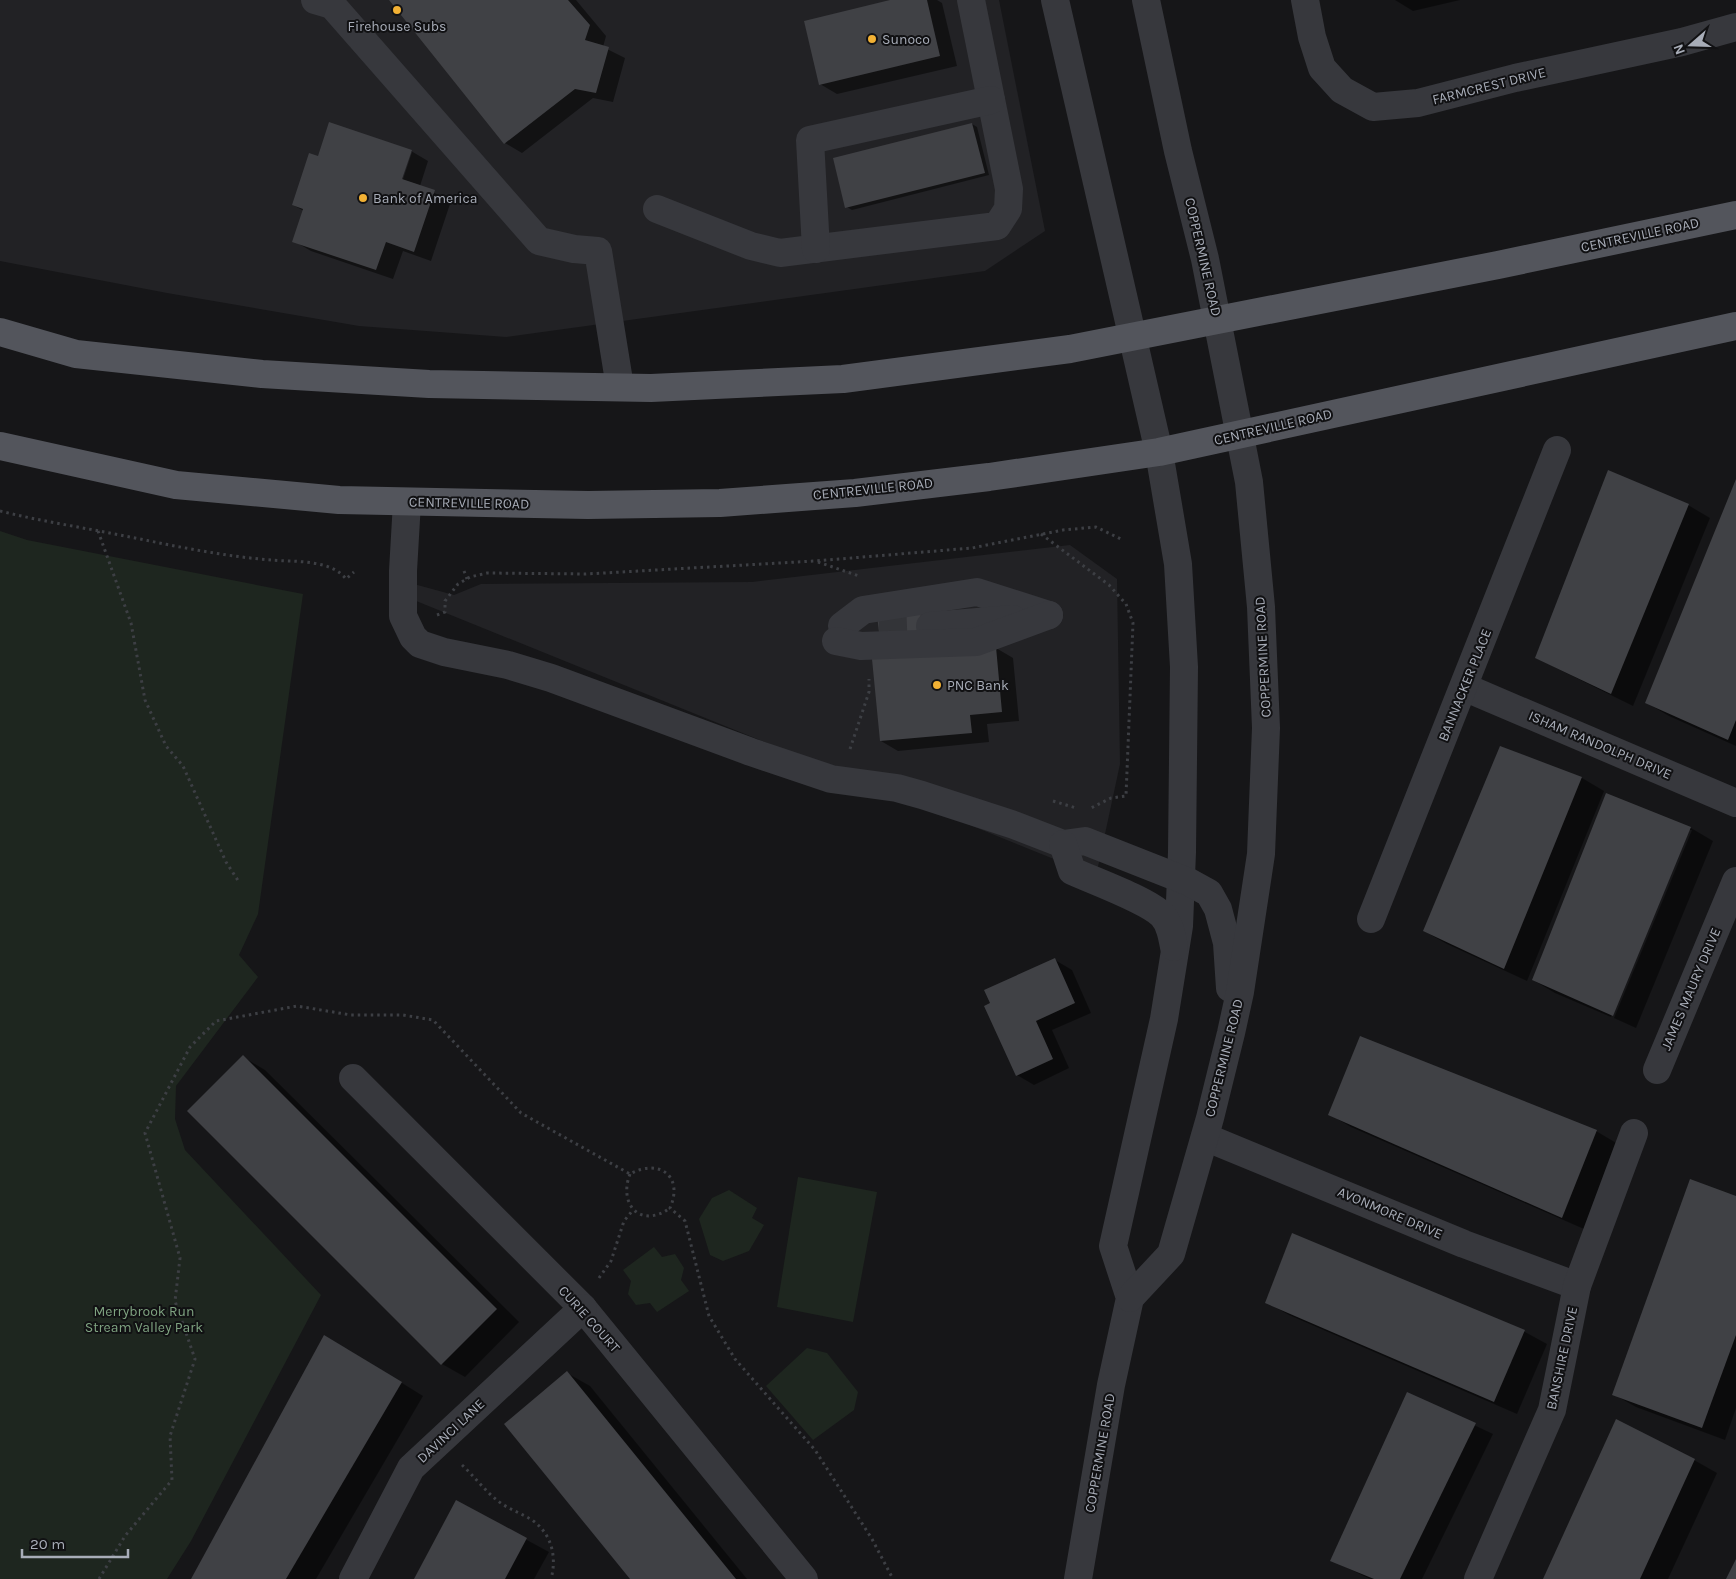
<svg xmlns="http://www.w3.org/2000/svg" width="1736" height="1579" font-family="Karla,sans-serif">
<rect width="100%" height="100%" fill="#161618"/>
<g fill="#222225">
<polygon points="0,0 999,0 1045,231 985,271 506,337 359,326 167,293 0,261"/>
<polygon points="1070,545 1117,579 1120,764 1096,876 394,592 399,580 454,595 481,584 752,582"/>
</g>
<g fill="#1e261f">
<polygon points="0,531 27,540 303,594 258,914 239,955 258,977 176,1086 175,1119 185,1150 321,1295 191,1541 167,1579 0,1579"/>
<polygon points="798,1177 877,1192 853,1322 777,1307"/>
<polygon points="729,1190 757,1208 752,1218 764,1225 749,1251 723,1261 710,1255 699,1219 712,1198"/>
<polygon points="654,1247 662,1257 675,1254 684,1268 681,1280 689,1291 657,1312 650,1303 636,1305 628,1294 631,1281 623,1270"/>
<polygon points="807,1348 827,1353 858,1392 854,1410 813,1440 766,1386"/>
</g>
<g fill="#0007" fill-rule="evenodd">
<polygon points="390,0 576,0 606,36 603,47 625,58 613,102 593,98 522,153 505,143"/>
<polygon points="896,0 937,0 942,3 957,66 837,94 820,84"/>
<polygon points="1395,0 1460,0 1413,11"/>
<polygon points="972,124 977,127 989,175 852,210 847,207"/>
<path d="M 411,151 L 428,161 L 420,186 L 451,201 L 431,261 L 403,251 L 393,279 L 311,251 L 294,241 L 304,211 L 293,205 L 319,158 ZM 409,152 L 412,152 L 401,185 L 399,185 Z"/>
<polygon points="1736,482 1736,746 1669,716 1647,703"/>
<polygon points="1688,505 1710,518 1633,706 1536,658"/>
<polygon points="996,648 1013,658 1019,721 987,724 989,742 898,751 881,741"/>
<polygon points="1501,748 1582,778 1604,791 1527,981 1447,944 1424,931"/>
<polygon points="1607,795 1691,828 1713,841 1636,1028 1614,1018 1692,830 1689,830 1611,1017 1555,993 1533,980"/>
<polygon points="1055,960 1072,970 1091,1013 1052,1030 1069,1068 1034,1085 1017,1075 992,1004"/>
<polygon points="243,1057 265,1070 519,1322 465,1377 442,1364 189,1111"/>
<polygon points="1329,1114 1596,1131 1618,1144 1584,1229 1351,1127"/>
<polygon points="1736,1197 1736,1408 1725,1440 1636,1407 1613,1394"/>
<polygon points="1292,1234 1525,1332 1547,1344 1517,1414 1289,1315 1266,1302"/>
<polygon points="347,1349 423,1396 316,1579 193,1579"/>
<polygon points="567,1373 590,1386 747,1579 632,1579"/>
<polygon points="1408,1394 1493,1434 1422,1579 1370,1579 1331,1560"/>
<polygon points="1694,1460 1717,1473 1668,1579 1544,1579"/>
<polygon points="457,1502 549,1552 534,1579 415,1579"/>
</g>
<g fill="#404145">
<polygon points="389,0 568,0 590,25 585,40 609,47 596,93 575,89 504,144"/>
<polygon points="890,0 927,0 940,56 819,85 804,21"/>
<polygon points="329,122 412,150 402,179 435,190 414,252 386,242 376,270 292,242 303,209 292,205 309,153 318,156"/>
<polygon points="972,123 985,173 845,208 833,158"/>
<polygon points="1608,470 1689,504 1611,694 1535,658"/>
<polygon points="1736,479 1736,720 1728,740 1645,703"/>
<polygon points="923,611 996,647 1002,712 970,715 972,733 880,741 872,659 882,658 877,615"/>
<polygon points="1500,746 1582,777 1504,969 1423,931"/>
<polygon points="1606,793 1691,827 1613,1016 1532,980"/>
<polygon points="1055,958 1075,1003 1036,1021 1053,1059 1016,1076 984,1006 990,1003 984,990"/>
<polygon points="1360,1036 1597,1130 1562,1218 1328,1115"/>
<polygon points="243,1055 497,1309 441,1365 187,1111"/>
<polygon points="1690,1179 1736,1196 1736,1335 1702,1428 1612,1395"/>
<polygon points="1292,1233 1525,1330 1494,1402 1265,1303"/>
<polygon points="324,1335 402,1382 286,1579 191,1579"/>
<polygon points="567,1371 736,1579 630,1579 504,1424"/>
<polygon points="1407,1392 1476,1423 1400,1579 1374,1579 1330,1561"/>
<polygon points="1616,1419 1695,1459 1640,1579 1543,1579"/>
<polygon points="456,1500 527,1538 505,1579 414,1579"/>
<polygon points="1736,1559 1736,1579 1726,1579"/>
</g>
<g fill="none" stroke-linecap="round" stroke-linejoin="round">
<polyline stroke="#333438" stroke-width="28" stroke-dasharray="28 14" stroke-linecap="butt" points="879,628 930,626"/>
<g stroke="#3d3f44" stroke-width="3" stroke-dasharray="2.5 4" stroke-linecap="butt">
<path d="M 0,511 C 40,521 80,527 120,535 C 170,545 220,556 271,560 C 293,562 331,559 346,579 L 354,572"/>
<polyline points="98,531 131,623 145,700 166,746 183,766 226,862 239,882"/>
<polyline points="1041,534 1109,585 1126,604 1133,623 1126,796 1111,798 1091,808"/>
<polyline points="818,562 859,576"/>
<polyline points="464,571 467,579"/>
<polyline points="437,615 445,612 445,601 458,584 470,577 487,573 586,574 815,561 972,548 1063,530 1096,527 1123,540"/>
<polyline points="850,749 869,692 869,679"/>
<polyline points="1053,801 1076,808"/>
<path d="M 630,1174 C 618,1205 641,1229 670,1208"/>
<polyline points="599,1278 611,1261 624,1221 633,1210"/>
<path d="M 462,1465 C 474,1476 485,1491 498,1501 C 508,1509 521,1513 532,1520 C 552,1534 557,1557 551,1579"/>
<path d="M 99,1579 L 125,1536 L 172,1480 L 170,1436 L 195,1359 L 175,1301 L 180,1258 L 145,1133 L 190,1047 L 216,1021 L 297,1006 L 351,1015 L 403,1015 L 433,1020 L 521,1113 L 630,1174 C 659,1158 684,1176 670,1208 L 685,1221 L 709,1316 L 735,1359 L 815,1450 L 872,1539 L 893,1579"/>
</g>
<g stroke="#37383d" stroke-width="28">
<polyline points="315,0 332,5 539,241 574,249 598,251 620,387"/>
<polyline points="1055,0 1159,452 1178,564 1184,667 1182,852 1179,926 1164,1019 1113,1246 1130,1298 1111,1385 1078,1579"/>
<polyline points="1305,0 1312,37 1322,68 1342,90 1373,107 1418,103 1515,78 1682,42 1736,27"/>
<polyline points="657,209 751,246 780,253 997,226 1008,209 1009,189 971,0"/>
<polyline points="816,249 810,140 991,100"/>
<polyline points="407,502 403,571 403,616 413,637 420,644 444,652 508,665 551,678 751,752 831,779 897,788 922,795 1014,825 1063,844 1085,841 1189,882 1209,893 1218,909 1227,943 1230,988"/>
<polyline points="842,626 863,610 977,592 1049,615"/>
<polyline points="930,626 1013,619"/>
<polyline points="836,641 861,646 976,642 1049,615"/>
<polyline points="1464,687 1736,803"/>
<path d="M 1063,844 L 1072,871 C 1094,881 1147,900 1162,915 C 1170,924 1172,936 1174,947"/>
<polyline points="1371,919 1557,450"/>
<polyline points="1657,1070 1736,881"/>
<polyline points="353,1078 583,1308 804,1579"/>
<polyline points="1205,1137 1464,1244 1577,1286"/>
<polyline points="1130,1298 1171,1254 1210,1118 1231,1033 1240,992 1261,854 1266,728 1261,607 1249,482 1205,259 1178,151 1146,0"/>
<polyline points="353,1579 411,1468 583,1308"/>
<polyline points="1478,1579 1552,1410 1577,1286 1634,1133"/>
</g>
<g stroke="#53555c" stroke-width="28">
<polyline points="0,332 76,354 262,374 429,384 651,388 843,379 1070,349 1498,265 1736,215"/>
<polyline points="0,446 176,485 339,500 588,505 720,503 855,493 989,477 1159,452 1736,326"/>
</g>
</g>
<g fill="#f2b134" stroke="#111113" stroke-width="2">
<circle cx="397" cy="10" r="5"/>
<circle cx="872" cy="39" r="5"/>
<circle cx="363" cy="198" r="5"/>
<circle cx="937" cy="685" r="5"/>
</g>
<g text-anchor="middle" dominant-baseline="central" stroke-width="4" stroke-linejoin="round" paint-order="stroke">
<g font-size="14" fill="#a8adb8" stroke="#111113" text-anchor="start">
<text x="397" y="26" text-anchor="middle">Firehouse Subs</text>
<text x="882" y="39">Sunoco</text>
<text x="373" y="198">Bank of America</text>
<text x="947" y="685">PNC Bank</text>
</g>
<g font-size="14" fill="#a8adb8" stroke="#111113">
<text transform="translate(1489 86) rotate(-14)">FARMCREST DRIVE</text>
<text transform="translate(1640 235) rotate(-12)">CENTREVILLE ROAD</text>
<text transform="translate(1203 257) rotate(77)">COPPERMINE ROAD</text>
<text transform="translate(1273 427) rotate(-13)">CENTREVILLE ROAD</text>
<text transform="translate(873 489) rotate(-6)">CENTREVILLE ROAD</text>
<text transform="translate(469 503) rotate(1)">CENTREVILLE ROAD</text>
<text transform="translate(1263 657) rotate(-93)">COPPERMINE ROAD</text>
<text transform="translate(1465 685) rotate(-68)">BANNACKER PLACE</text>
<text transform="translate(1600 745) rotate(23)">ISHAM RANDOLPH DRIVE</text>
<text transform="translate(1691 989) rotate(-67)">JAMES MAURY DRIVE</text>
<text transform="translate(1224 1058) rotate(-76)">COPPERMINE ROAD</text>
<text transform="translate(1390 1213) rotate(23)">AVONMORE DRIVE</text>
<text transform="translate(589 1319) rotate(48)">CURIE COURT</text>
<text transform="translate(1562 1358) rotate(-78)">BANSHIRE DRIVE</text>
<text transform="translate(451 1431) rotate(-43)">DAVINCI LANE</text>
<text transform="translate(1100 1453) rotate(-80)">COPPERMINE ROAD</text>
</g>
<g font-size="14" fill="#7fa381" stroke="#111113">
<text x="144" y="1311">Merrybrook Run<tspan x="144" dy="16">Stream Valley Park</tspan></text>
</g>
</g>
<g transform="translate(1691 45) rotate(250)" stroke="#111113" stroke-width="4" paint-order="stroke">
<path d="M0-4L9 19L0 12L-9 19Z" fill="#a8adb8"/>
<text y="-8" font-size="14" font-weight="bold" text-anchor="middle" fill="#a8adb8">N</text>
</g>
<path d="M22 1549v8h106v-8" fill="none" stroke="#a8adb8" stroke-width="2.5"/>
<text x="30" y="1549" font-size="15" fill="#a8adb8" stroke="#111113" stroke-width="4" paint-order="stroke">20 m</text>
</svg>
